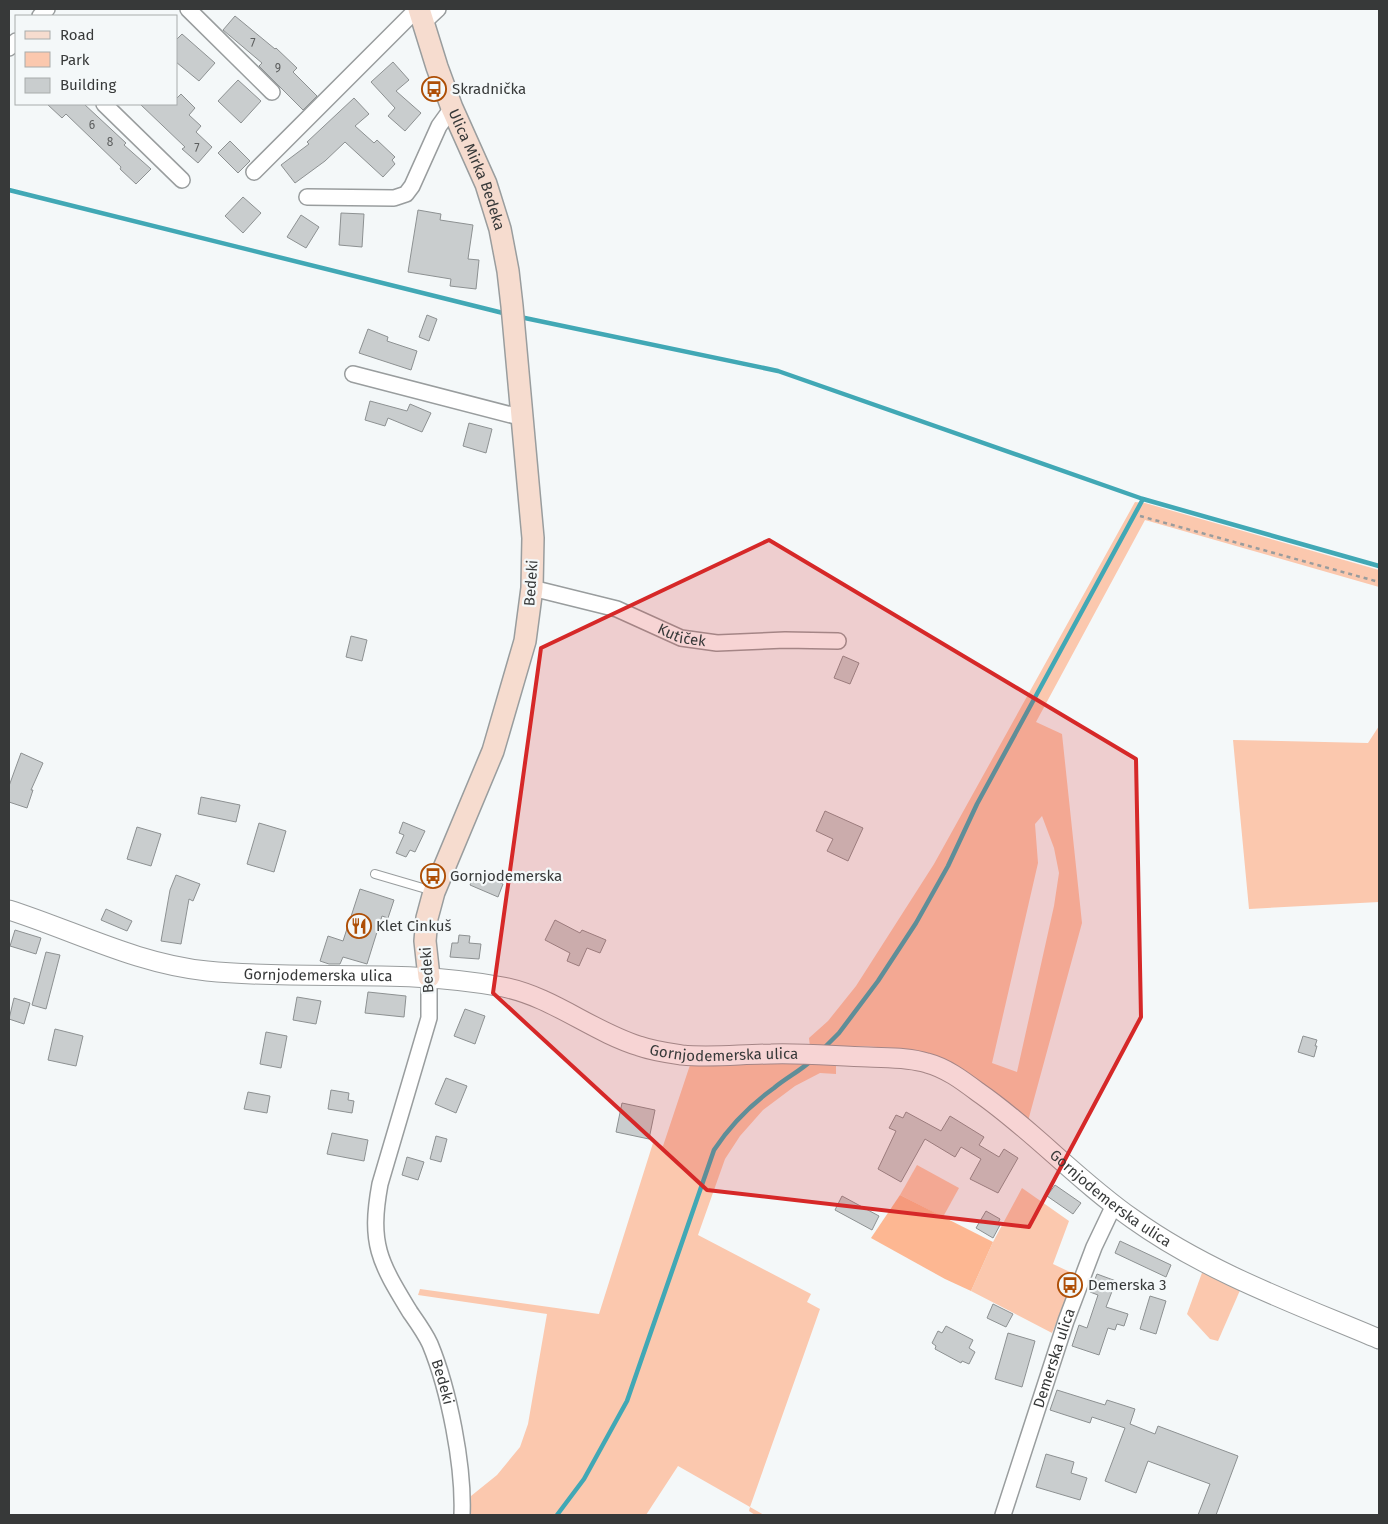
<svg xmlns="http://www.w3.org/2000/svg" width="1388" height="1524" font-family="'Fira Sans',sans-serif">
<rect width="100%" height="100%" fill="#f4f8f9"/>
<g fill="#fbc8ae" fill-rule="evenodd">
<path d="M 1135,502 L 1145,503 L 1379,570 L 1379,587 L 1145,520 L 1036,722 L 1062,734 L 1082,923 L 1028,1121 L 923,1053 L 895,1048 L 860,1046 L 810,1047 L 809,1038 L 828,1021 L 856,986 L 934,864 ZM 1042,816 L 1054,848 L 1059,873 L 1054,906 L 1017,1072 L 992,1063 L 1038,863 L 1035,824 Z"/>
<polygon points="1379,726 1379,902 1249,909 1233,740 1368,743"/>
<polygon points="803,1059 836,1062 836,1074 820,1073 795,1086 763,1110 740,1136 725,1159 698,1235 811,1294 807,1302 820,1309 750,1507 764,1515 755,1515 749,1511 750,1507 678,1466 646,1515 471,1515 471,1496 497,1475 520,1447 528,1424 547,1314 418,1295 420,1289 599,1314 653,1143 663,1146 690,1065 697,1066"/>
<polygon points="917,1165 959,1188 943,1217 900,1195"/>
<polygon points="1022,1188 1069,1221 1053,1264 1072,1273 1067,1287 1070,1289 1052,1333 971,1291 993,1242"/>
<polygon points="1203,1270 1241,1288 1218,1341 1210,1339 1187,1314"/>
</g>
<polygon fill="#fdb792" points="900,1195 993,1242 971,1291 945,1279 871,1238"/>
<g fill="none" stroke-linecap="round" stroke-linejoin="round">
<g stroke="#41a8b5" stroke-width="4.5">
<polyline points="9,190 507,314"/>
<polyline points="520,317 778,371 1143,499 1379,566"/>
<polyline points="823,1049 839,1033 878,981 916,923 948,866 977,804 1143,499"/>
<path d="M 557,1515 L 584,1479 L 627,1401 L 714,1150 C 731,1124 749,1106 774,1088 C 786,1078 800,1071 812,1060"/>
</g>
</g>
<g fill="#c9cdce" stroke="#8d9192">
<polygon points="235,16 275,49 276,48 297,68 293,72 317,96 303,110 259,66 262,63 223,30"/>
<polygon points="182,34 215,63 199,81 176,62 176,40"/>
<polygon points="393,62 409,80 396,91 421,113 405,131 388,116 395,108 371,82"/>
<polygon points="238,80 261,101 241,123 218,101"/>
<polygon points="181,94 195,108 189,115 201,126 196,132 212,147 198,163 182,149 185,147 140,104 176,104 176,99"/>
<polygon points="354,98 369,114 355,126 374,143 377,140 395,157 392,160 395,164 383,177 345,142 325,161 295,183 281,165 309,144 307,142"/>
<polygon points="47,104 84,104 126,143 124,145 151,169 136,184 120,169 121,167 66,114 62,118"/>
<polygon points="230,141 250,161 238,173 218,153"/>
<polygon points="243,197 261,213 243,233 225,216"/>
<polygon points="418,210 441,214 440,220 473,225 468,259 479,260 476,289 450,286 451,279 408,272"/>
<polygon points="341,213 364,214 362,247 339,245"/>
<polygon points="301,215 319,227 306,248 287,237"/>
<polygon points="427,315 437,319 429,341 419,337"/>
<polygon points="368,329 388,337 387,341 417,351 411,370 359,353"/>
<polygon points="370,401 407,411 410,404 431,413 422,432 388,418 385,426 365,420"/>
<polygon points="469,423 492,429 486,453 463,446"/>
<polygon points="351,636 367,640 362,661 346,657"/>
<polygon points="843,656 859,663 850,684 834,678"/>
<polygon points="21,753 43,763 31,790 33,790 27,808 9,802 9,786"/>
<polygon points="201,797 240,805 236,822 198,814"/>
<polygon points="825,811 863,828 848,861 827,851 833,839 816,831"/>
<polygon points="403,822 425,831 415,852 410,850 406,857 396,853 404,835 399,833"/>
<polygon points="259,823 286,831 274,872 247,864"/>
<polygon points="137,827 161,834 151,866 127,859"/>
<polygon points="476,872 503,884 498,897 470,885"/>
<polygon points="176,875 200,884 193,901 189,899 181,944 161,941 170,890"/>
<polygon points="360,889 394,900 388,918 382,916 367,964 343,957 340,964 329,964 320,961 328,936 343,941"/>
<polygon points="106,909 132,921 127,931 101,920"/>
<polygon points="555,920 580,933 582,930 606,940 600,953 587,948 579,966 567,961 570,953 545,940"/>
<polygon points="15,930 41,938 36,954 10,946"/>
<polygon points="459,935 470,936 469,943 481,944 479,959 450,957 452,943 458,943"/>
<polygon points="46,952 60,955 46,1009 32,1005"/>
<polygon points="368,992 406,996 404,1017 365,1013"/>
<polygon points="297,997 321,1001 316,1024 293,1020"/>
<polygon points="14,998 30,1003 24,1024 9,1019"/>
<polygon points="465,1009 485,1016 475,1044 454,1036"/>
<polygon points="55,1029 83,1036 76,1066 48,1060"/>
<polygon points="266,1032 287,1036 281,1068 260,1064"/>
<polygon points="1303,1036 1317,1040 1315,1046 1317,1046 1314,1057 1298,1052"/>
<polygon points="446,1078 467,1086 456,1113 435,1104"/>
<polygon points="331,1090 349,1093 348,1100 354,1101 352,1113 328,1109"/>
<polygon points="248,1092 270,1096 267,1113 244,1109"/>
<polygon points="622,1103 655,1110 649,1139 616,1132"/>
<polygon points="906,1112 941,1131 950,1116 984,1137 979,1145 999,1157 1004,1149 1018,1158 998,1193 970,1179 981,1159 961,1147 955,1157 925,1139 901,1182 878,1169 896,1131 889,1128 896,1115 903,1118"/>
<polygon points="332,1133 368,1140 364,1161 327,1154"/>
<polygon points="436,1136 447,1139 441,1162 430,1159"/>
<polygon points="407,1157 424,1162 418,1180 402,1175"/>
<polygon points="1055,1185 1081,1203 1073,1214 1047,1196"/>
<polygon points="842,1196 879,1216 872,1230 835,1210"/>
<polygon points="986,1211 1000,1219 998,1223 1000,1225 993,1238 976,1228"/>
<polygon points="1120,1241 1171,1265 1166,1277 1115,1253"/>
<polygon points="1097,1274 1116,1281 1106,1307 1128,1314 1124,1326 1117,1324 1115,1330 1108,1328 1099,1355 1072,1346 1079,1325 1087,1328 1098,1295 1090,1292"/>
<polygon points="1150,1296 1166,1301 1156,1334 1140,1329"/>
<polygon points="993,1304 1013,1314 1006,1327 987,1318"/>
<polygon points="946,1326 973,1340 969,1348 975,1352 969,1364 962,1361 961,1363 935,1349 936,1346 932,1343 938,1331 942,1333"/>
<polygon points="1008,1333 1035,1341 1022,1387 995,1379"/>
<polygon points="1057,1390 1105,1405 1107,1400 1135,1409 1130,1424 1155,1434 1158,1426 1238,1456 1216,1515 1198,1515 1210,1484 1148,1461 1136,1493 1105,1481 1125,1428 1092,1417 1090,1423 1050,1410"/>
<polygon points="1046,1454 1074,1462 1071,1473 1087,1478 1080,1500 1036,1487"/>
</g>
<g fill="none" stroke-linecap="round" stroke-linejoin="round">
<defs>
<polyline id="service" points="375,874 433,891"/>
<g id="minor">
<polyline points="188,9 272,92"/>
<polyline points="40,16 47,9"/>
<polyline points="424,22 438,9"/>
<polyline points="9,48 16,41"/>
<polyline points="104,104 182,180"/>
<polyline points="254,172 417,9"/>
<polyline points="307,197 394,198 406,194 412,186 439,126 452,108"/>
<polyline points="353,374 523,418"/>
<path id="s1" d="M 532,588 L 617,609 L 681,638 L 717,643 L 785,640 L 838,641"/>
<path id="s2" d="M 429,977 L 429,1018 L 380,1184 C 369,1244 379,1261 410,1312 C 417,1322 425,1333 430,1344 C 449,1390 464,1466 462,1515"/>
<path id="s3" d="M 1003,1515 L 1066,1321 L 1094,1247 L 1114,1205"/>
</g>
<g id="tertiary">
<path id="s4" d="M 9,910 C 75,931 137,964 207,971 C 305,981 405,968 503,987 C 553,997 591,1031 639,1046 C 653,1051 668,1053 682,1055 C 711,1058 742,1054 771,1054 C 804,1053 835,1056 868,1057 C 887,1058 908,1057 927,1063 C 946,1068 962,1080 978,1092 C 1033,1130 1078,1181 1133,1219 C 1207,1272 1296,1304 1379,1339"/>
</g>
<g id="secondary">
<path id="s5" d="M 419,9 L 437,67 L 452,108 L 486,184 L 500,229 L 508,271 L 512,306 L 533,538 L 532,588 L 525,641 L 493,751 L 434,892 L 427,918 L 425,941 L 429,977"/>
</g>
</defs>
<use href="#service" stroke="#999d9e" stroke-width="10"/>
<use href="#minor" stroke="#999d9e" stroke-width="18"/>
<use href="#tertiary" stroke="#999d9e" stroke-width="21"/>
<use href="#secondary" stroke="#999d9e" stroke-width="24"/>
<polyline stroke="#999c9d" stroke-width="2.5" stroke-dasharray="4 4" stroke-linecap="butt" points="1140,516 1379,582"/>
<use href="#service" stroke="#fff" stroke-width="8"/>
<use href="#minor" stroke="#fff" stroke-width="15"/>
<use href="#tertiary" stroke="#fff" stroke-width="19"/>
<use href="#secondary" stroke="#f6dccf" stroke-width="21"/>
</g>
<path fill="#d62828" fill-opacity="0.2" stroke="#d62828" stroke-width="4" stroke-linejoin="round" d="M 769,540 L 1136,759 L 1141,1017 L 1029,1227 L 707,1190 L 493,993 L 541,648 Z"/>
<defs>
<symbol id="bus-ring" viewBox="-11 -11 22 22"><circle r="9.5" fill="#f4f8f9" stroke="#ae4e05" stroke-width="1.5"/><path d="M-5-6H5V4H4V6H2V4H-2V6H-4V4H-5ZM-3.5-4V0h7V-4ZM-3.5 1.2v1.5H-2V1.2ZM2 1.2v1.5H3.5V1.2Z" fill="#ae4e05"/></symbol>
<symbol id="restaurant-ring" viewBox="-11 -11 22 22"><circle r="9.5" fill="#f4f8f9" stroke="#ae4e05" stroke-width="1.5"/><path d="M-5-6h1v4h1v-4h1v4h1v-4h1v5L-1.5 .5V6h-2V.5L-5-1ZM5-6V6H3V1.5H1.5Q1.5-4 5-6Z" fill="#ae4e05"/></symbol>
</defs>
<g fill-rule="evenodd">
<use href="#bus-ring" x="420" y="75" width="28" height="28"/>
<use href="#bus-ring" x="419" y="862" width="28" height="28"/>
<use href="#restaurant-ring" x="345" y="912" width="28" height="28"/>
<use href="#bus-ring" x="1056" y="1271" width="28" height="28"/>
</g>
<g text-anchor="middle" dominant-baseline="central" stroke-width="4.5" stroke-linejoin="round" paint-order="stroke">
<g font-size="12" fill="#5c5e5e">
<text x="253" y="43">7</text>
<text x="278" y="68">9</text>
<text x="92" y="125">6</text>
<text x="110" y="142">8</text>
<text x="197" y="148">7</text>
</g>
<g font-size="15" fill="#373939" stroke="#f4f8f9" text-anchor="start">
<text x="452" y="89">Skradnička</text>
<text x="450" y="876">Gornjodemerska</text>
<text x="376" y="926">Klet Cinkuš</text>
<text x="1088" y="1285">Demerska 3</text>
</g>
<g font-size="15" fill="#373939" stroke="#f4f8f9">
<text stroke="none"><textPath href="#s5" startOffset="171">Ulica Mirka Bedeka</textPath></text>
<text transform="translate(531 583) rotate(-86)">Bedeki</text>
<text stroke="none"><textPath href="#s1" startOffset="158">Kutiček</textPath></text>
<text transform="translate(427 970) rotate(-94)">Bedeki</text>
<text stroke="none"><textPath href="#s4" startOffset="319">Gornjodemerska ulica</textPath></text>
<text stroke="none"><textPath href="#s4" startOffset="739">Gornjodemerska ulica</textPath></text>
<text stroke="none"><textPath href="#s4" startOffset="1172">Gornjodemerska ulica</textPath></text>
<text stroke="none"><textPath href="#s3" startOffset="165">Demerska ulica</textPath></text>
<text stroke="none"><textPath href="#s2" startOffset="428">Bedeki</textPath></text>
</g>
</g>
<rect width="1388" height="1524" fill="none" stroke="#373939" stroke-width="20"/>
<rect x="15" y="15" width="162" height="90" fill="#f4f8f9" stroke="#a8acac"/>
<rect x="25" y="31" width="25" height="8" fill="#f6dccf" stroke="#a8acac"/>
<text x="60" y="40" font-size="15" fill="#373939">Road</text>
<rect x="25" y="52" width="25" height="15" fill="#fbc8ae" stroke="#a8acac"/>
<text x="60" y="65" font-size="15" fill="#373939">Park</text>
<rect x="25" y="78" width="25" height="15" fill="#c9cdce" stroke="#a8acac"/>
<text x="60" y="90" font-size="15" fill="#373939">Building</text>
</svg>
